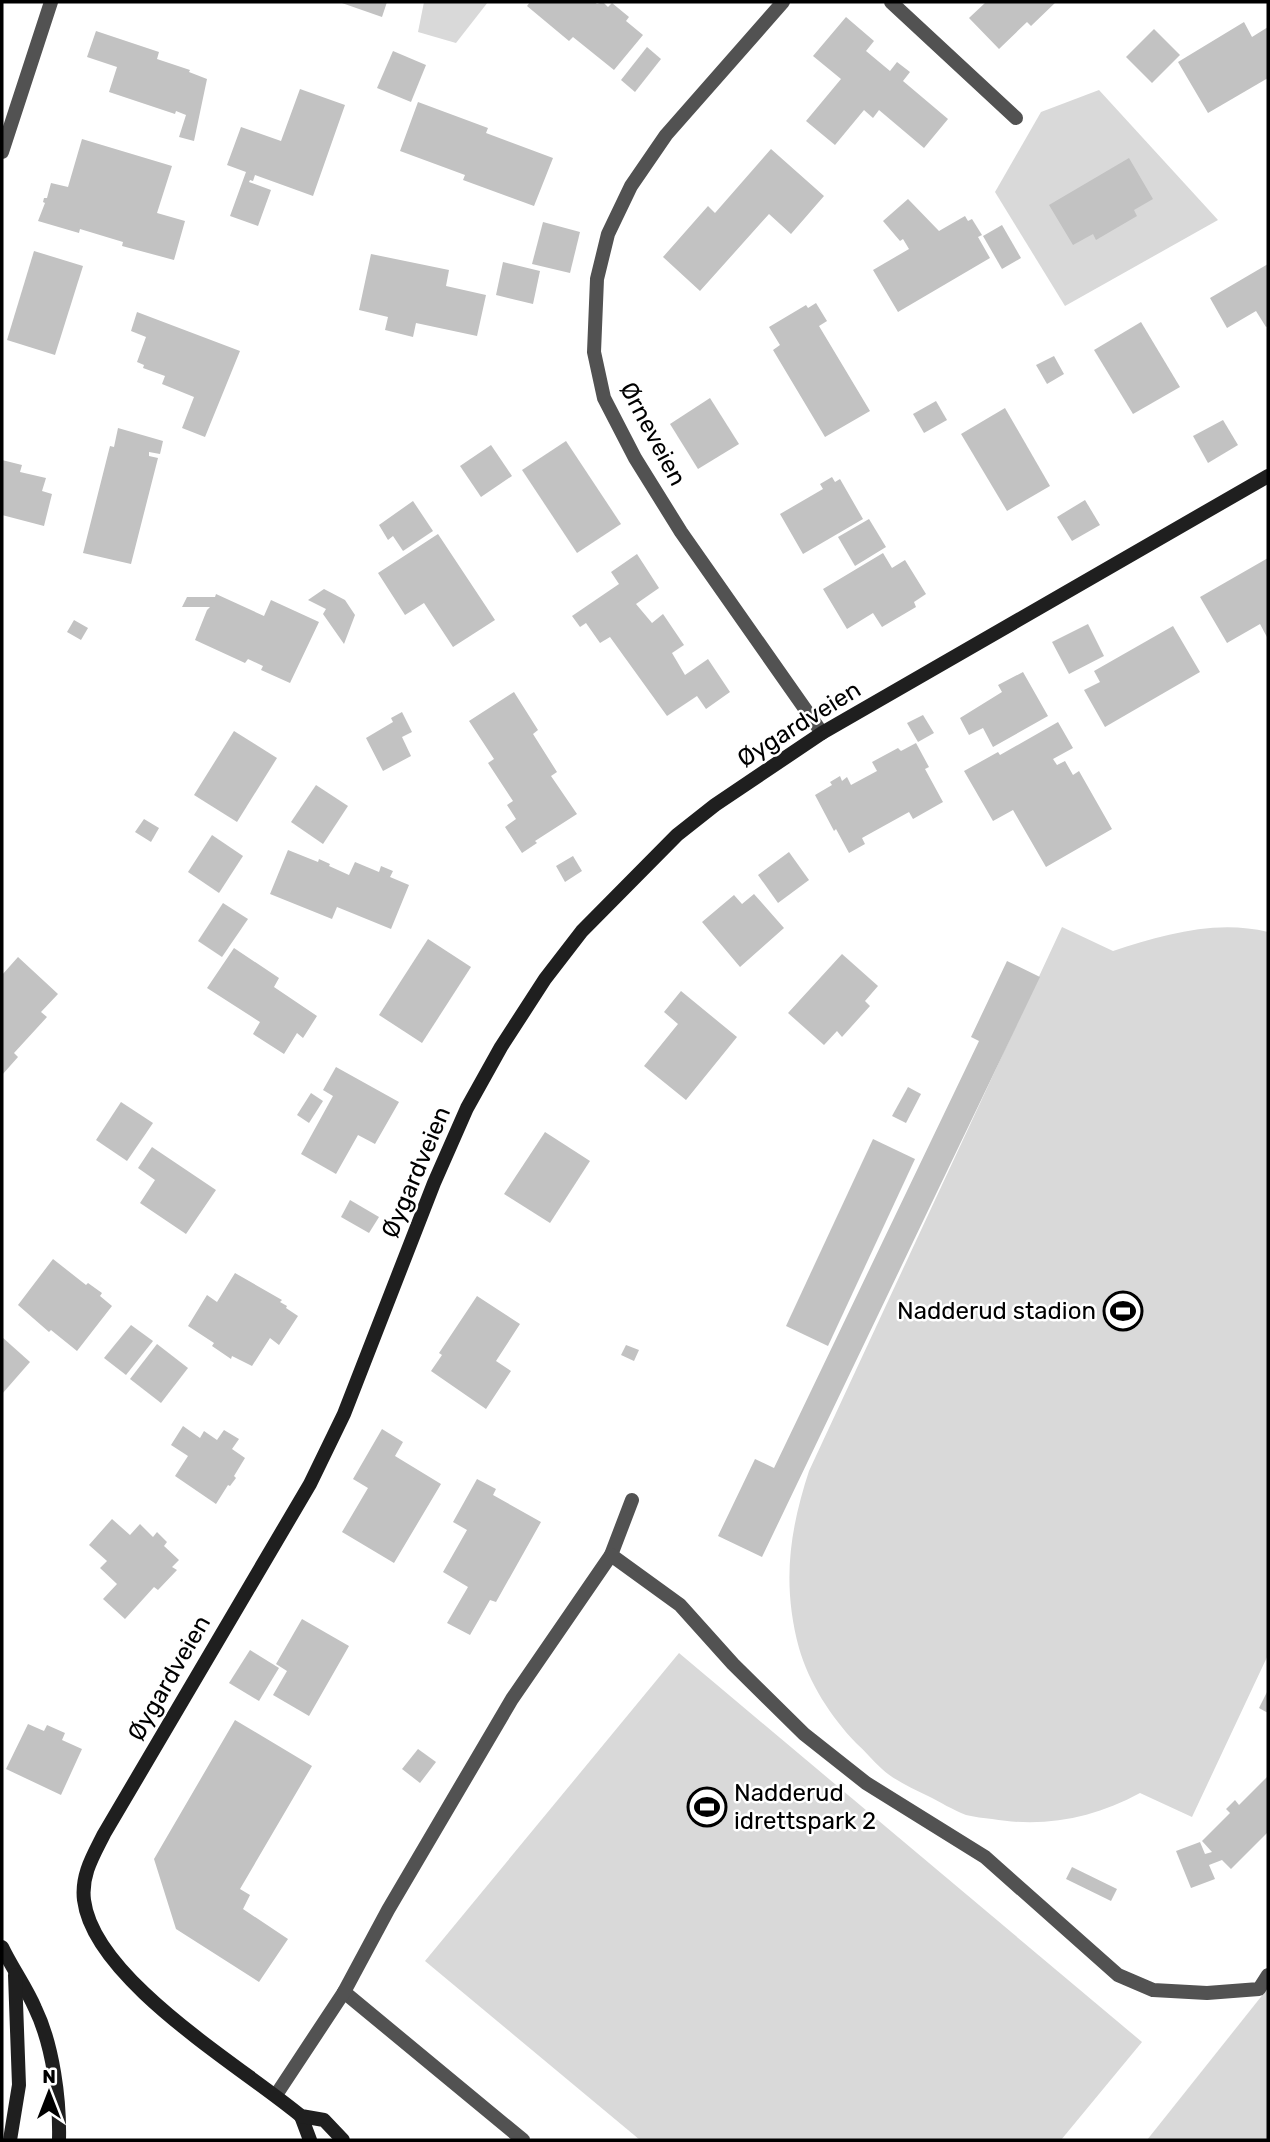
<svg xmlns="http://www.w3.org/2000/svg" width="1270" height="2142" font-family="Rubik,sans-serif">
<rect width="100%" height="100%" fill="#fff"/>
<g fill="#d9d9d9">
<polygon points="424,2 488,2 456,43 418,32"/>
<polygon points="1099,90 1218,220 1065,306 995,192 1041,112"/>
<path d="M 1062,927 L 1113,951 C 1162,935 1216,919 1268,932 L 1268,1655 L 1192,1817 L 1140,1793 C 1094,1818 1045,1828 992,1819 C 984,1818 974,1817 966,1815 C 953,1810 940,1802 928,1796 C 913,1789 894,1780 882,1769 C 873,1761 865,1751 856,1743 C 831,1717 809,1683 799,1648 C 782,1585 789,1532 809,1471 Z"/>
<polygon points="679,1653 1142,2042 1061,2140 640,2140 425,1961"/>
<polygon points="1268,1988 1268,2140 1147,2140"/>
</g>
<g fill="#c2c2c2">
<polygon points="339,2 387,2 382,17"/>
<polygon points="530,2 594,2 597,4 603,2 608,7 612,3 629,17 626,21 643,35 614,70 573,37 569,41 527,6"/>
<polygon points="986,2 1056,2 1031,26 1027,22 999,49 969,18"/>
<polygon points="846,17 874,41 866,51 890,71 897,62 910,72 903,81 948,119 924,148 879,110 873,118 864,110 835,145 806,121 841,79 813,56"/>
<polygon points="1244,22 1252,37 1268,27 1268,78 1208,113 1178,62"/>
<polygon points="1154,29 1180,55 1152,83 1126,57"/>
<polygon points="96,31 159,52 157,59 190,70 189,72 207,79 194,141 179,137 186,115 176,111 175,114 109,92 117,67 87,57"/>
<polygon points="647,47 661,59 635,92 621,80"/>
<polygon points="393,51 426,65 411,102 377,88"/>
<polygon points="300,89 345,105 313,196 255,175 253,181 250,180 249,182 271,190 258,226 230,216 246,172 227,165 241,127 281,141"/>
<polygon points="418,102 488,128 486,133 553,158 534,206 463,180 465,175 400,151"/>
<polygon points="82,139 172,166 157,213 185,221 174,260 122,246 123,242 80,229 79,233 38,221 45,203 43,202 44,198 47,198 51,183 68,187"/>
<polygon points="771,149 824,196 791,234 769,214 700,291 663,257 708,206 715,213"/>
<polygon points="1129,158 1153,199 1134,210 1137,216 1096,240 1093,234 1073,245 1049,205"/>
<polygon points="908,199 939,231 965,216 968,221 972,219 982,235 978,237 990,258 898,312 873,270 909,249 903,239 900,241 883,221"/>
<polygon points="543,222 580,232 570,273 532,264"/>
<polygon points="1002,225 1021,258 1002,269 983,236"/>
<polygon points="34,251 83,266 55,355 7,340"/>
<polygon points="371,254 449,270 446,286 486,295 477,336 416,323 413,337 385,330 388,317 359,310"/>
<polygon points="503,262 540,271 533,304 496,295"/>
<polygon points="1268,264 1268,326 1266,327 1256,311 1227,328 1210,298"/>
<polygon points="816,303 827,321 819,326 870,411 825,437 773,350 780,345 769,327 806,305 808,308"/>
<polygon points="137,312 240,351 205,437 182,428 194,397 162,384 165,376 143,368 144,365 137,362 146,337 131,331"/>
<polygon points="1141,322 1180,387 1133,414 1094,350"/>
<polygon points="1054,356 1064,374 1047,384 1036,365"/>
<polygon points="710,398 739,444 698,469 670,424"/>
<polygon points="936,401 947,420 924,433 913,414"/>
<polygon points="1005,408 1050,486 1007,511 961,434"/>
<polygon points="1223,420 1238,445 1208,463 1193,436"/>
<polygon points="118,428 163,441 160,454 149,452 149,456 158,458 131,564 83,553 110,446 114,447"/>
<polygon points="566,441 621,524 577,553 522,470"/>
<polygon points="491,445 512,476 481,497 460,466"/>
<polygon points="2,460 22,465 20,472 46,478 42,491 52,494 44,526 2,515"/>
<polygon points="832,477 835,482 840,479 863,519 803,554 780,514 823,489 820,484"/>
<polygon points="1085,500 1100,525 1072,541 1057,517"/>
<polygon points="413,501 433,531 403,551 393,536 388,540 379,525"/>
<polygon points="869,519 886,547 855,566 838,537"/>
<polygon points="438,534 495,620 453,647 424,603 405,615 378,573"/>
<polygon points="883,553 892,568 905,560 926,594 914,602 916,607 882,627 873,613 847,629 823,589"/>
<polygon points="637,554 659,588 636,604 652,623 663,614 684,645 672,653 685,675 708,659 730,692 706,709 697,696 667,716 610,637 600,643 586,623 580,627 572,616 619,584 611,572"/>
<polygon points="1268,558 1268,639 1260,624 1227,643 1200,597"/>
<polygon points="324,589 345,600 355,615 344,644 323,614 326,609 308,600"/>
<polygon points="216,594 264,616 271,600 319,622 290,683 261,670 263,666 248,659 245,663 195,640 207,610 210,607 182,607 187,597 215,597"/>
<polygon points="74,620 88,628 81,640 67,632"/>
<polygon points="1088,624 1104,656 1069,674 1052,642"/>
<polygon points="1173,626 1200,672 1105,727 1084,690 1100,682 1094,671"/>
<polygon points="1023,672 1048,716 993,747 983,728 969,735 960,718 1002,692 998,685"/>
<polygon points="514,692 538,730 533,734 557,772 551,776 577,814 535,841 537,843 522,853 505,827 516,819 507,805 513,801 488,763 494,759 469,721"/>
<polygon points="402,712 412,732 402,737 411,756 383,771 366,738 393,722 391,718"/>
<polygon points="923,715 934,733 918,742 907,723"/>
<polygon points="1058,722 1073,748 1053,759 1057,765 1065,761 1073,775 1079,771 1112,829 1046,867 1013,810 993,821 964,771 998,752 1000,755"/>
<polygon points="234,731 277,758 237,822 194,795"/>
<polygon points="916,743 929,767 925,769 943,802 913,819 909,812 862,838 865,844 849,853 836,829 834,831 815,795 832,785 830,782 840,776 842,781 847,777 851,785 877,771 872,762 898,748 901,751"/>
<polygon points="316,785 348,806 323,844 291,822"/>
<polygon points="144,819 159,828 151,842 135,832"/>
<polygon points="212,835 243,856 219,893 188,872"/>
<polygon points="288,850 318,862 319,859 330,864 329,866 349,875 355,862 379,872 381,866 393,871 390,877 409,885 391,929 337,907 332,919 270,894"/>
<polygon points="789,852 809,880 778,903 758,875"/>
<polygon points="573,856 582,871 565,882 556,866"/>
<polygon points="754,894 784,928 740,967 702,922 734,895 742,904"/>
<polygon points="223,903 248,919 222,957 198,941"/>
<polygon points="428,939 471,967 422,1043 379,1015"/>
<polygon points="234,948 279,978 274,987 317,1016 303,1038 297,1033 284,1054 253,1034 260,1022 207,988"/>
<polygon points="842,954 878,986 865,1001 870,1006 842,1037 837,1031 824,1045 788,1013"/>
<polygon points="18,957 58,994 41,1012 47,1017 14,1053 18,1057 2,1075 2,975"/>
<polygon points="1007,961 1040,977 762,1557 718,1536 755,1459 774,1468 979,1041 971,1037"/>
<polygon points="681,991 737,1037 686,1100 644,1066 678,1024 664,1012"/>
<polygon points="336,1067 399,1102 375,1144 358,1135 336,1174 301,1154 333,1096 323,1090"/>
<polygon points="908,1087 921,1094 906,1123 892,1116"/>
<polygon points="311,1093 323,1101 309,1123 297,1115"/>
<polygon points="121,1102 153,1123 127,1161 96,1140"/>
<polygon points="545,1132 590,1161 550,1223 504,1194"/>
<polygon points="873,1139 915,1159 828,1346 786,1326"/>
<polygon points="152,1147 216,1190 186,1234 140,1203 155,1180 138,1168"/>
<polygon points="350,1200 379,1217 369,1233 341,1217"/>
<polygon points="53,1259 86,1285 88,1283 102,1293 100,1296 112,1306 77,1351 51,1330 49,1332 18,1305"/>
<polygon points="235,1273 282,1300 280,1302 287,1306 286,1308 298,1316 279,1345 270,1338 252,1366 232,1356 231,1359 212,1346 214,1343 188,1326 207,1295 217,1302"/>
<polygon points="477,1296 520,1324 496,1361 511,1371 486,1409 431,1371 442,1355 439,1353"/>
<polygon points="131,1325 153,1341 126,1375 104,1358"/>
<polygon points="2,1337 30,1362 2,1394"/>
<polygon points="157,1344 188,1368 161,1403 130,1379"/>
<polygon points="626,1345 639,1350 634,1361 621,1355"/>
<polygon points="183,1426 200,1438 204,1431 217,1440 224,1430 239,1439 232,1449 245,1458 234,1476 236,1478 230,1486 228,1485 216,1504 175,1476 188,1456 171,1445"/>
<polygon points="382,1429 403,1442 395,1456 441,1484 394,1563 342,1532 368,1488 353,1479"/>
<polygon points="477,1479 496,1489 493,1495 541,1522 496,1602 490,1600 470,1635 447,1623 468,1587 443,1572 467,1530 453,1522"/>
<polygon points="112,1519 130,1535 140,1524 153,1537 157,1532 167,1542 164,1546 179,1560 172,1567 177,1570 158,1590 154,1587 125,1619 103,1599 117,1584 100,1568 107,1561 89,1545"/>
<polygon points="302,1619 349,1646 309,1716 273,1695 287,1671 276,1664"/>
<polygon points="250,1650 279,1668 259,1701 229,1683"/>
<polygon points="1268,1690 1268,1713 1259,1708"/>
<polygon points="235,1720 312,1766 240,1889 250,1895 243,1909 288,1939 259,1982 176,1929 154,1859"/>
<polygon points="28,1724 44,1731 47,1725 65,1733 62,1740 82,1749 61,1795 6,1769"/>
<polygon points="418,1749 436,1762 420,1783 402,1769"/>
<polygon points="1268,1776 1268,1832 1231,1869 1222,1860 1209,1865 1215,1879 1191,1888 1176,1851 1200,1842 1205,1854 1212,1852 1202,1841 1230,1813 1226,1809 1235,1800 1239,1805"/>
<polygon points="1072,1867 1117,1889 1111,1901 1066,1879"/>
</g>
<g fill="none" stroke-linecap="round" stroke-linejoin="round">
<g stroke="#525252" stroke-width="14">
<polyline points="891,2 1016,118"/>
<polyline points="611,1555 632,1500"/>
<polyline points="344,1992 523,2140"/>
<polyline points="276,2095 344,1992 388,1910 512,1699 611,1555 680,1605 733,1664 804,1734 866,1783 985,1857 1118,1975 1153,1990 1207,1993 1259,1989 1268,1975"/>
</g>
<g stroke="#525252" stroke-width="14">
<polyline points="783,2 666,135 631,186 608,234 597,279 594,352 604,398 635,458 681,532 822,733"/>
<polyline points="2,152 51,2"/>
</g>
<g stroke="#1f1f1f" stroke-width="14">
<path d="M 2,1947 C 12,1968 26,1987 35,2008 C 53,2045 60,2100 59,2140"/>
<polyline points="301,2116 310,2140"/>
<polyline points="10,2140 19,2085 15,1975"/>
<path d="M 343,2140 L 324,2120 L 301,2116 C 241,2066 94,1980 84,1900 C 81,1875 93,1856 104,1834 L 310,1484 L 344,1414 L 434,1183 L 467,1108 L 501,1047 L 545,979 L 582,931 L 677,835 L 715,805 L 822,733 L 1268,476"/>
</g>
</g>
<defs>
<symbol id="stadium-ring" viewBox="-11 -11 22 22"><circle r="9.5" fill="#fff" stroke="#000" stroke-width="1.5"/><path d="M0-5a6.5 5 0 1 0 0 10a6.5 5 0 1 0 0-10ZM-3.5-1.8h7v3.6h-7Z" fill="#000"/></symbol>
</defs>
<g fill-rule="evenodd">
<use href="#stadium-ring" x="1101" y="1289" width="44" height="44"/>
<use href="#stadium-ring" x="685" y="1785" width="44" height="44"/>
</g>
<g text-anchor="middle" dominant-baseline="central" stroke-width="5" stroke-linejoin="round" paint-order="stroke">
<g font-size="24" fill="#000" stroke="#fff">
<text transform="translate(653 434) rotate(62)">Ørneveien</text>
<text transform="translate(799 724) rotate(-32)">Øygardveien</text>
<text transform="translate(416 1172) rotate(-67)">Øygardveien</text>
<text transform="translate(169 1678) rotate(-60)">Øygardveien</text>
</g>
<g font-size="24" fill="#000" stroke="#fff" text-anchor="end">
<text x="1096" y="1311">Nadderud stadion</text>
<text x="734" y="1793" text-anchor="start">Nadderud<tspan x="734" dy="28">idrettspark 2</tspan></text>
</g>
</g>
<rect width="1270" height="2142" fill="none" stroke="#000000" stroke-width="7"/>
<g transform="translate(49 2093)" stroke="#ffffff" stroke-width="5" paint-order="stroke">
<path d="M0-5L12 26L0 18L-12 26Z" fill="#000000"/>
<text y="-10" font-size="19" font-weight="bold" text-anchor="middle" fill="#000000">N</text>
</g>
</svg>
